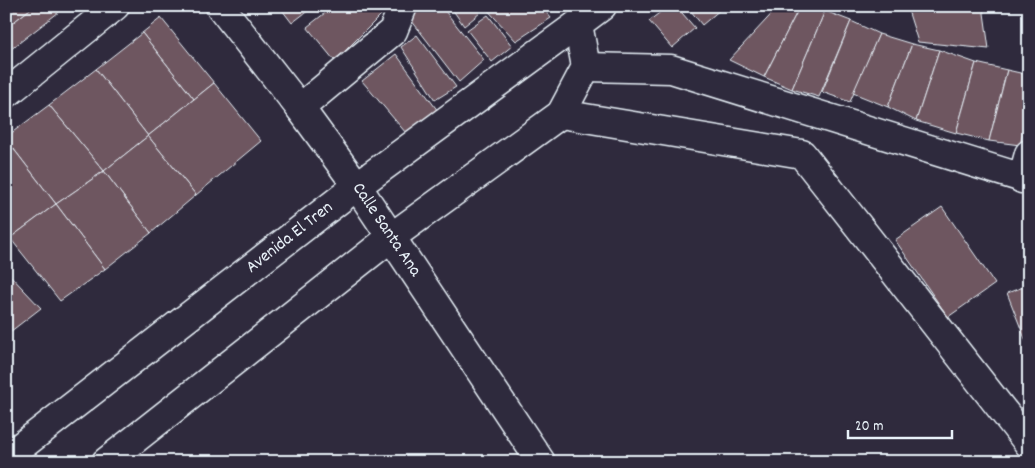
<svg xmlns="http://www.w3.org/2000/svg" width="1035" height="468" font-family="Dekko,sans-serif">
<rect width="100%" height="100%" fill="#2f2a3d"/>
<filter id="ink" filterUnits="userSpaceOnUse"><feTurbulence type="fractalNoise" baseFrequency=".02" numOctaves="2"/><feDisplacementMap in="SourceGraphic" scale="10" xChannelSelector="R" yChannelSelector="G"/><feConvolveMatrix kernelMatrix="1 2 1 2 8 2 1 2 1" color-interpolation-filters="sRGB"/></filter>
<g filter="url(#ink)">
<g fill="#6e5660" stroke="#e8f1f8">
<polygon points="6,6 34,6 6,28"/>
<polygon points="34,6 54,6 59,12 6,53 6,28"/>
<polygon points="279,6 314,6 292,23"/>
<polygon points="334,6 377,6 382,14 343,53 334,60 307,27"/>
<polygon points="420,6 441,6 484,60 459,82 408,16"/>
<polygon points="450,6 474,6 480,13 464,26"/>
<polygon points="484,6 541,6 551,18 516,41"/>
<polygon points="668,6 676,6 695,28 672,48 649,21"/>
<polygon points="687,6 718,6 721,9 702,25"/>
<polygon points="779,6 795,6 798,10 764,77 729,60"/>
<polygon points="983,6 989,49 918,42 907,7"/>
<polygon points="798,10 825,11 792,89 764,77"/>
<polygon points="825,11 851,21 819,97 792,89"/>
<polygon points="488,15 512,46 492,62 467,30"/>
<polygon points="161,18 214,83 194,99 142,33"/>
<polygon points="851,21 879,34 850,102 822,92"/>
<polygon points="142,33 194,99 148,136 96,69"/>
<polygon points="879,34 912,44 888,107 853,93"/>
<polygon points="417,35 456,87 435,100 401,47"/>
<polygon points="912,44 939,50 916,121 888,107"/>
<polygon points="939,50 976,63 956,133 916,121"/>
<polygon points="396,54 438,111 406,133 362,81"/>
<polygon points="976,63 1007,70 989,141 956,133"/>
<polygon points="96,69 148,136 104,171 49,105"/>
<polygon points="1007,70 1029,75 1029,109 1020,145 989,141"/>
<polygon points="214,83 261,141 196,195 148,136"/>
<polygon points="49,105 104,171 56,204 6,139 6,137"/>
<polygon points="148,136 196,195 151,233 104,171"/>
<polygon points="6,139 56,204 10,238 6,234"/>
<polygon points="104,171 151,233 105,269 56,204"/>
<polygon points="56,204 105,269 60,301 10,238"/>
<polygon points="942,207 995,284 948,317 895,240"/>
<polygon points="6,271 41,308 6,335"/>
<polygon points="1029,285 1029,349 1007,293"/>
</g>
<g fill="none" stroke-linecap="round" stroke-linejoin="round">
<defs>
<g id="street">
<polyline points="220,6 300,108 357,186 541,462"/>
<polyline points="586,67 671,69 1029,180"/>
<polyline points="6,94 115,6"/>
<polyline points="300,108 393,31 403,6"/>
<polyline points="561,114 802,154 1029,444"/>
<polyline points="1022,179 1029,154"/>
</g>
<g id="secondary">
<polyline points="6,458 357,186 578,24"/>
<polyline points="106,462 390,238 561,114 586,67 578,24 602,6"/>
</g>
</defs>
<use href="#street" stroke="#e8f1f8" stroke-width="31"/>
<use href="#secondary" stroke="#e8f1f8" stroke-width="31"/>
<use href="#street" stroke="#2f2a3d" stroke-width="28"/>
<use href="#secondary" stroke="#2f2a3d" stroke-width="28"/>
</g>
</g>
<g text-anchor="middle" dominant-baseline="central" stroke-width="5" stroke-linejoin="round" paint-order="stroke">
<g font-size="18" fill="#e8f1f8" stroke="#2f2a3d">
<text transform="translate(386 230) rotate(56)">Calle Santa Ana</text>
<text transform="translate(290 238) rotate(-38)">Avenida El Tren</text>
</g>
</g>
<rect width="1035" height="468" fill="none" stroke="#2f2a3d" stroke-width="25"/>
<rect x="12" y="12" width="1010" height="443" fill="none" stroke="#e8f1f8" stroke-width="2" filter="url(#ink)"/>
<path d="M848 430v8h104v-8" fill="none" stroke="#e8f1f8" stroke-width="2.5"/>
<text x="855" y="430" font-size="15" fill="#e8f1f8" stroke="#2f2a3d" stroke-width="4" paint-order="stroke">20 m</text>
</svg>
